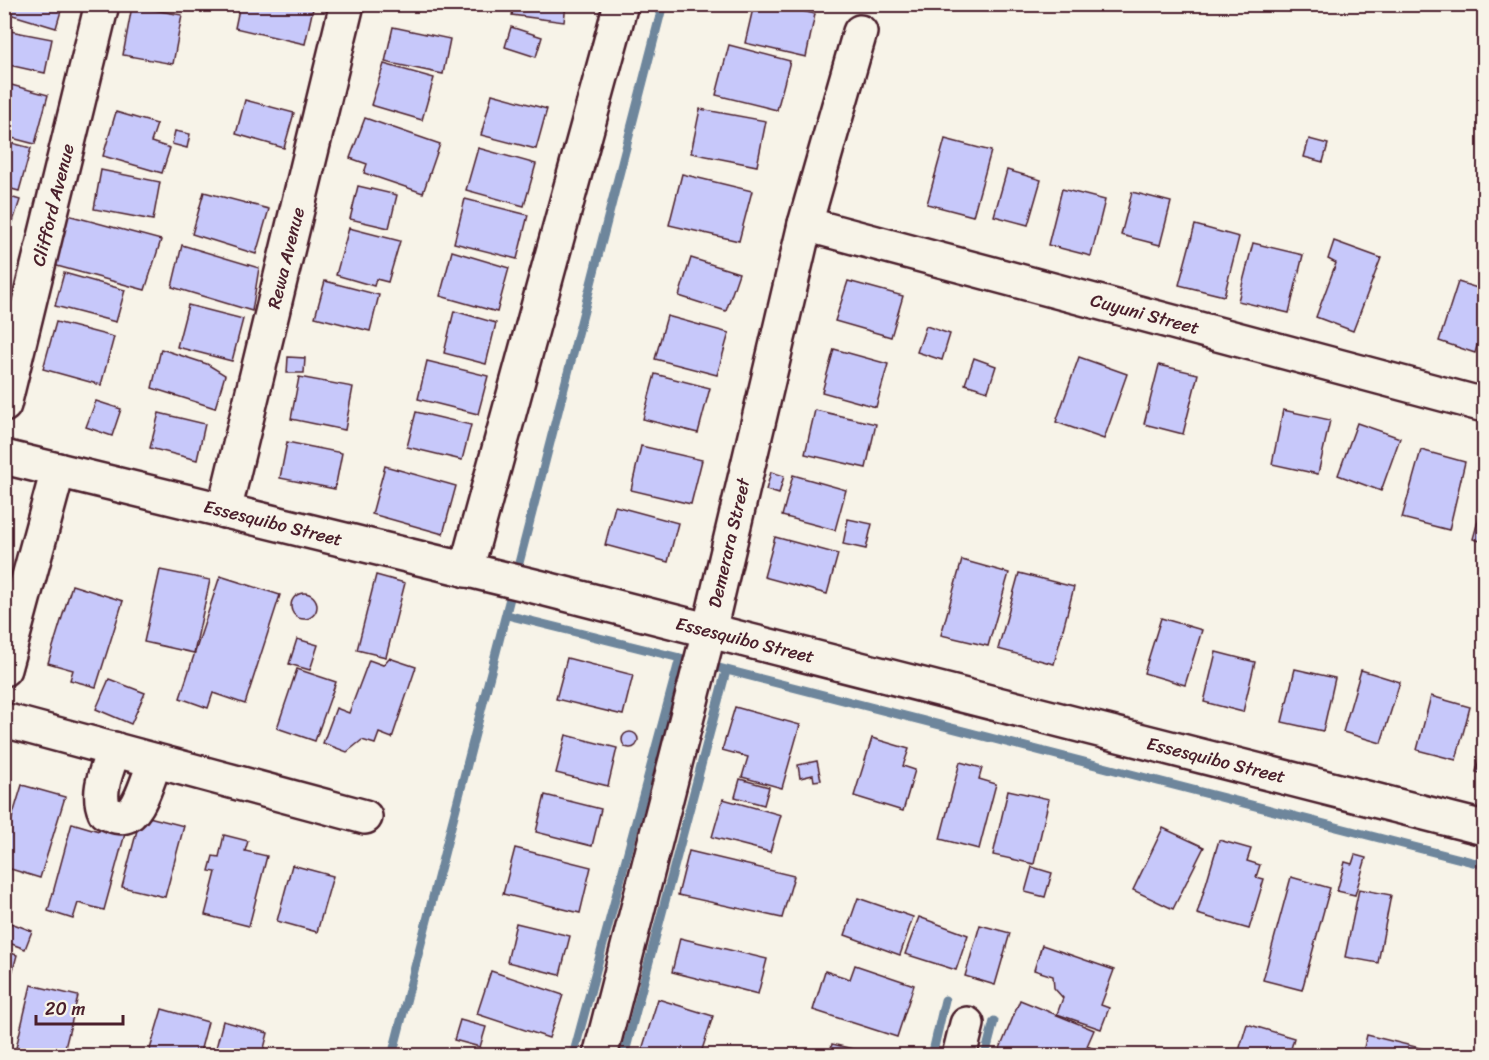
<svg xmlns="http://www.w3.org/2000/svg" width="1489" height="1060" font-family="Sriracha,sans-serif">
<rect width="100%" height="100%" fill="#f7f3e8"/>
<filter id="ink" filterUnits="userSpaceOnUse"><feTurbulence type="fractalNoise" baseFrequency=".0167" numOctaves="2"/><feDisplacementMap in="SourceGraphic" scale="12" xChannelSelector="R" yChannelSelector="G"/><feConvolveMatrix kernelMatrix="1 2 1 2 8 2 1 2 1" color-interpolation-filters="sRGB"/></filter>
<g filter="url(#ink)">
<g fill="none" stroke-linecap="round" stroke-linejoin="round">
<g stroke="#6e869c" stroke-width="9">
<polyline points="507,615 680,658 573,1056"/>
<polyline points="680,658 1484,865"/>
<polyline points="392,1056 663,4"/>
<polyline points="624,1056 726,671"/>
<polyline points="932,1056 945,1000"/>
<polyline points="985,1056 994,1021"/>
</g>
</g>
<g fill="#c7c8fa" stroke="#4a1f2b" stroke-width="1.5">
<polygon points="8,4 63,4 56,28 6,13"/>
<polygon points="240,4 314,4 305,44 235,28"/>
<polygon points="514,4 566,4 564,22 512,15"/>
<polygon points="754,4 772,4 815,14 806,57 745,43"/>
<polygon points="132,6 182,15 173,64 123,55"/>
<polygon points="393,27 450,39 443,74 385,62"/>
<polygon points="511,27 542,37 536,57 505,47"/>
<polygon points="5,30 52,39 45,73 4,64"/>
<polygon points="729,45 790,61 777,110 716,95"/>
<polygon points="384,64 434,78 422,120 371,105"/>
<polygon points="4,83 48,95 35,144 4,136"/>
<polygon points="492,94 547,109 536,149 481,135"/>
<polygon points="245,100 294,113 284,148 236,134"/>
<polygon points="700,109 766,121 757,166 691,153"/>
<polygon points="116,112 157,124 151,142 170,148 162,173 103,156"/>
<polygon points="365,118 440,144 423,193 364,173 367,164 350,158"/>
<polygon points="175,131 190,134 187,148 172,144"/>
<polygon points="945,139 991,151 973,216 927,204"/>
<polygon points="1309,139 1328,144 1323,162 1304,157"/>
<polygon points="4,141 31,148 19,191 4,187"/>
<polygon points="478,148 536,164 524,206 466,190"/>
<polygon points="101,170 160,182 153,220 94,209"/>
<polygon points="1007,170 1041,180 1028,225 994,216"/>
<polygon points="682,174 752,191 739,241 669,225"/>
<polygon points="358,186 397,195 389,228 350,219"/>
<polygon points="1062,189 1105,200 1091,256 1048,245"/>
<polygon points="204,192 269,209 256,254 192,234"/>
<polygon points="1132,192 1171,202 1160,245 1121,235"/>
<polygon points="4,195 20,200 6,243 4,243"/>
<polygon points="465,199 528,215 517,259 454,243"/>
<polygon points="60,213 161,240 145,290 46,263"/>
<polygon points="1195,225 1239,237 1224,296 1179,285"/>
<polygon points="349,228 400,241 388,282 376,279 374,286 336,275"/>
<polygon points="1334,241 1381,258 1353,331 1316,317 1336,263 1328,259"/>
<polygon points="1253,243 1303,255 1289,313 1238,301"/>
<polygon points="182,245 259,268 252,311 172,287"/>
<polygon points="452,251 509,268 497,312 440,296"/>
<polygon points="691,258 739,273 726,311 679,296"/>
<polygon points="64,273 125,290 116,322 55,306"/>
<polygon points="325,281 379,295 370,331 315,317"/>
<polygon points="848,281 903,296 891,337 835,321"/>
<polygon points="1458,282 1484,290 1484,323 1475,353 1439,341"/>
<polygon points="188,305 243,319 232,361 177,347"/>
<polygon points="454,311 496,323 486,364 444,353"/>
<polygon points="667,316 729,333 717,375 655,359"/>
<polygon points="56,322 114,337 101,385 43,369"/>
<polygon points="926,326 950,334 942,360 917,352"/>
<polygon points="161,349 207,364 225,375 215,408 152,388"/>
<polygon points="834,349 888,364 876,407 822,392"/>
<polygon points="288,357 305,358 304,373 287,373"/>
<polygon points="1079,357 1127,374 1104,439 1056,422"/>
<polygon points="974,358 996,366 988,391 965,384"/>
<polygon points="427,361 488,376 478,414 418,399"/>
<polygon points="1159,365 1198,374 1183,434 1144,424"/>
<polygon points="655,374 710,388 698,433 643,419"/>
<polygon points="299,377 353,387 345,430 291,419"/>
<polygon points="96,401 121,409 112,436 86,427"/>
<polygon points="815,410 876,424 866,468 805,454"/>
<polygon points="1283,410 1330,420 1318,474 1272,464"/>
<polygon points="416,412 471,425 462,460 407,447"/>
<polygon points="159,413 205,424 197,460 150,448"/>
<polygon points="1357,423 1400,438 1381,491 1338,475"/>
<polygon points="287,442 342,453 335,489 280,478"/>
<polygon points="641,446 702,460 691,504 631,490"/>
<polygon points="1421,450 1465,462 1449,530 1402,518"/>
<polygon points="385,466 456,486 443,534 372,514"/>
<polygon points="771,472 784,476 779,494 766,490"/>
<polygon points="793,475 846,490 835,530 782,516"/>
<polygon points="1484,499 1484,542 1473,539"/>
<polygon points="615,506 678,523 668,562 605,545"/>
<polygon points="848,519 872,524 866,549 843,544"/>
<polygon points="775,537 838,554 827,594 764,577"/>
<polygon points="962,560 1009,573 988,646 941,635"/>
<polygon points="160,570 210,580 194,653 144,642"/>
<polygon points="1019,573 1074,587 1054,664 998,649"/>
<polygon points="376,575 405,583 386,657 357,650"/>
<polygon points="220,576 280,595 245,704 213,693 208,708 180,698"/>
<polygon points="72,585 123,601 96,687 70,680 73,670 48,663"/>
<circle cx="304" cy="606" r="13"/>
<polygon points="1161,618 1202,630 1185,685 1144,673"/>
<polygon points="297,639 318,645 310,670 289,664"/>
<polygon points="1216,652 1255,662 1243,712 1204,702"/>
<polygon points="389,658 416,667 392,738 379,733 375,744 362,740 347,752 323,743 336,708 349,713 369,660 383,665"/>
<polygon points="567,658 633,675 623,715 556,699"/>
<polygon points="297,669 336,682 315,741 277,728"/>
<polygon points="1295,669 1335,678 1323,731 1282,722"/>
<polygon points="1361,670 1400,682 1381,743 1343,732"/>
<polygon points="109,679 145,693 131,724 96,709"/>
<polygon points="1431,696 1470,707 1456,760 1417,750"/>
<polygon points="735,707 800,725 782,788 742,777 748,757 722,750"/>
<circle cx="630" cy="740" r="8"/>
<polygon points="566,735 617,748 608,786 556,773"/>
<polygon points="872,738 909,749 903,766 915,770 903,811 854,796"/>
<polygon points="1484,740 1484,774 1476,772"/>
<polygon points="817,761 821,780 814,781 813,775 800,778 798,765"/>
<polygon points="960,762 982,768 979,779 996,784 979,849 940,839"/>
<polygon points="740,779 769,787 764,805 735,797"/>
<polygon points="22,785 65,797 40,878 4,867 4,844"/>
<polygon points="1008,790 1049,799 1034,864 993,855"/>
<polygon points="545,795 601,809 592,846 536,832"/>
<polygon points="723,799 781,815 770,852 712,837"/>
<polygon points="141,815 184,826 165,897 122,887"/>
<polygon points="72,823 99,831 101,823 126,830 104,910 78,903 73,919 48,911"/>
<polygon points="1163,828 1204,847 1173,909 1133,890"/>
<polygon points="224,835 248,841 245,851 267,856 249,926 205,915 216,872 209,871 213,856 219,857"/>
<polygon points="1219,840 1251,849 1247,861 1260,865 1256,877 1264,879 1249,929 1197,914"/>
<polygon points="515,848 591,867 580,913 503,894"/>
<polygon points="689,851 794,876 782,918 678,895"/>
<polygon points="1355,855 1366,858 1355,895 1337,891 1345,862 1352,864"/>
<polygon points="292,865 333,876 317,932 277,921"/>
<polygon points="1032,867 1052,873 1045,897 1025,892"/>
<polygon points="1291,877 1330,888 1302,990 1263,980"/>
<polygon points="1359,889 1391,895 1378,963 1345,957"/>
<polygon points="858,898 913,917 900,955 845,935"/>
<polygon points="919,917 968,935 956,970 905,954"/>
<polygon points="11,923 32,931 25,949 4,941"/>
<polygon points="516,923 570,936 560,975 507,962"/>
<polygon points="980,925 1010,933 995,985 965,976"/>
<polygon points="680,938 767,959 758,994 672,972"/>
<polygon points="1042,945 1114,970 1101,1005 1109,1008 1101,1029 1057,1014 1063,998 1054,988 1053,976 1034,970"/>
<polygon points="4,951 17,955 4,1003"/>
<polygon points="855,965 914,985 897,1037 813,1010 825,971 850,979"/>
<polygon points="491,971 563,995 549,1038 477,1014"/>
<polygon points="31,985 78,996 63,1056 47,1056 16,1048"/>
<polygon points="658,999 713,1016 700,1056 640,1056"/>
<polygon points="1020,1000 1094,1030 1087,1046 1110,1056 1060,1056 1061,1053 1060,1056 997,1056"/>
<polygon points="162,1009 208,1022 199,1056 148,1056"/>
<polygon points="460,1020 486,1027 480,1047 454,1040"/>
<polygon points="223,1021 268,1033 262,1056 214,1056"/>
<polygon points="1247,1024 1294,1038 1289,1056 1238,1054"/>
<polygon points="1367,1035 1424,1049 1422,1056 1362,1056"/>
<polygon points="832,1044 882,1056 829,1056"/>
</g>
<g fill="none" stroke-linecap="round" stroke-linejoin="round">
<defs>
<g id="minor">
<polyline points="805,224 1484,405"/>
<polyline points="4,405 102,4"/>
<polyline points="4,457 538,587 1484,828"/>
<polyline points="224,511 347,4"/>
<polyline points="466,570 621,4"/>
<polyline points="4,669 58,470"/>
<polyline points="4,720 365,817"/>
<path d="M 114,749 C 107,770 96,792 105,812 C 112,815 120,819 128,815 C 140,809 150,774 155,761"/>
<polyline points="600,1056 709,631 805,224 860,32"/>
<polyline points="959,1056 967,1024"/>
</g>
</defs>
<use href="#minor" stroke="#4a1f2b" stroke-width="38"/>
<use href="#minor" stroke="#f7f3e8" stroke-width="33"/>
</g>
</g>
<g text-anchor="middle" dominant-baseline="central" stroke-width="5" stroke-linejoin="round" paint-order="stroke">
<g font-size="18" fill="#4a1f2b" stroke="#f7f3e8">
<text transform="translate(53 205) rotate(-76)">Clifford Avenue</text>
<text transform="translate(286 258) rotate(-76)">Rewa Avenue</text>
<text transform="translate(1145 314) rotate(15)">Cuyuni Street</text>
<text transform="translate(273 523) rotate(14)">Essesquibo Street</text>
<text transform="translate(729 543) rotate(-77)">Demerara Street</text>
<text transform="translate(745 640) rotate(14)">Essesquibo Street</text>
<text transform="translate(1216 760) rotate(14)">Essesquibo Street</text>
</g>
</g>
<rect width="1489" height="1060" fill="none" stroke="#f7f3e8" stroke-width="24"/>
<rect x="12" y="12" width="1465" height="1036" fill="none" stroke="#4a1f2b" stroke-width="2" filter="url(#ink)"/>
<path d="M36 1015v9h87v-9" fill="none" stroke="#4a1f2b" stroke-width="3"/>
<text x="45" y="1015" font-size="18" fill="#4a1f2b" stroke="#f7f3e8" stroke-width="4.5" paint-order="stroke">20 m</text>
</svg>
